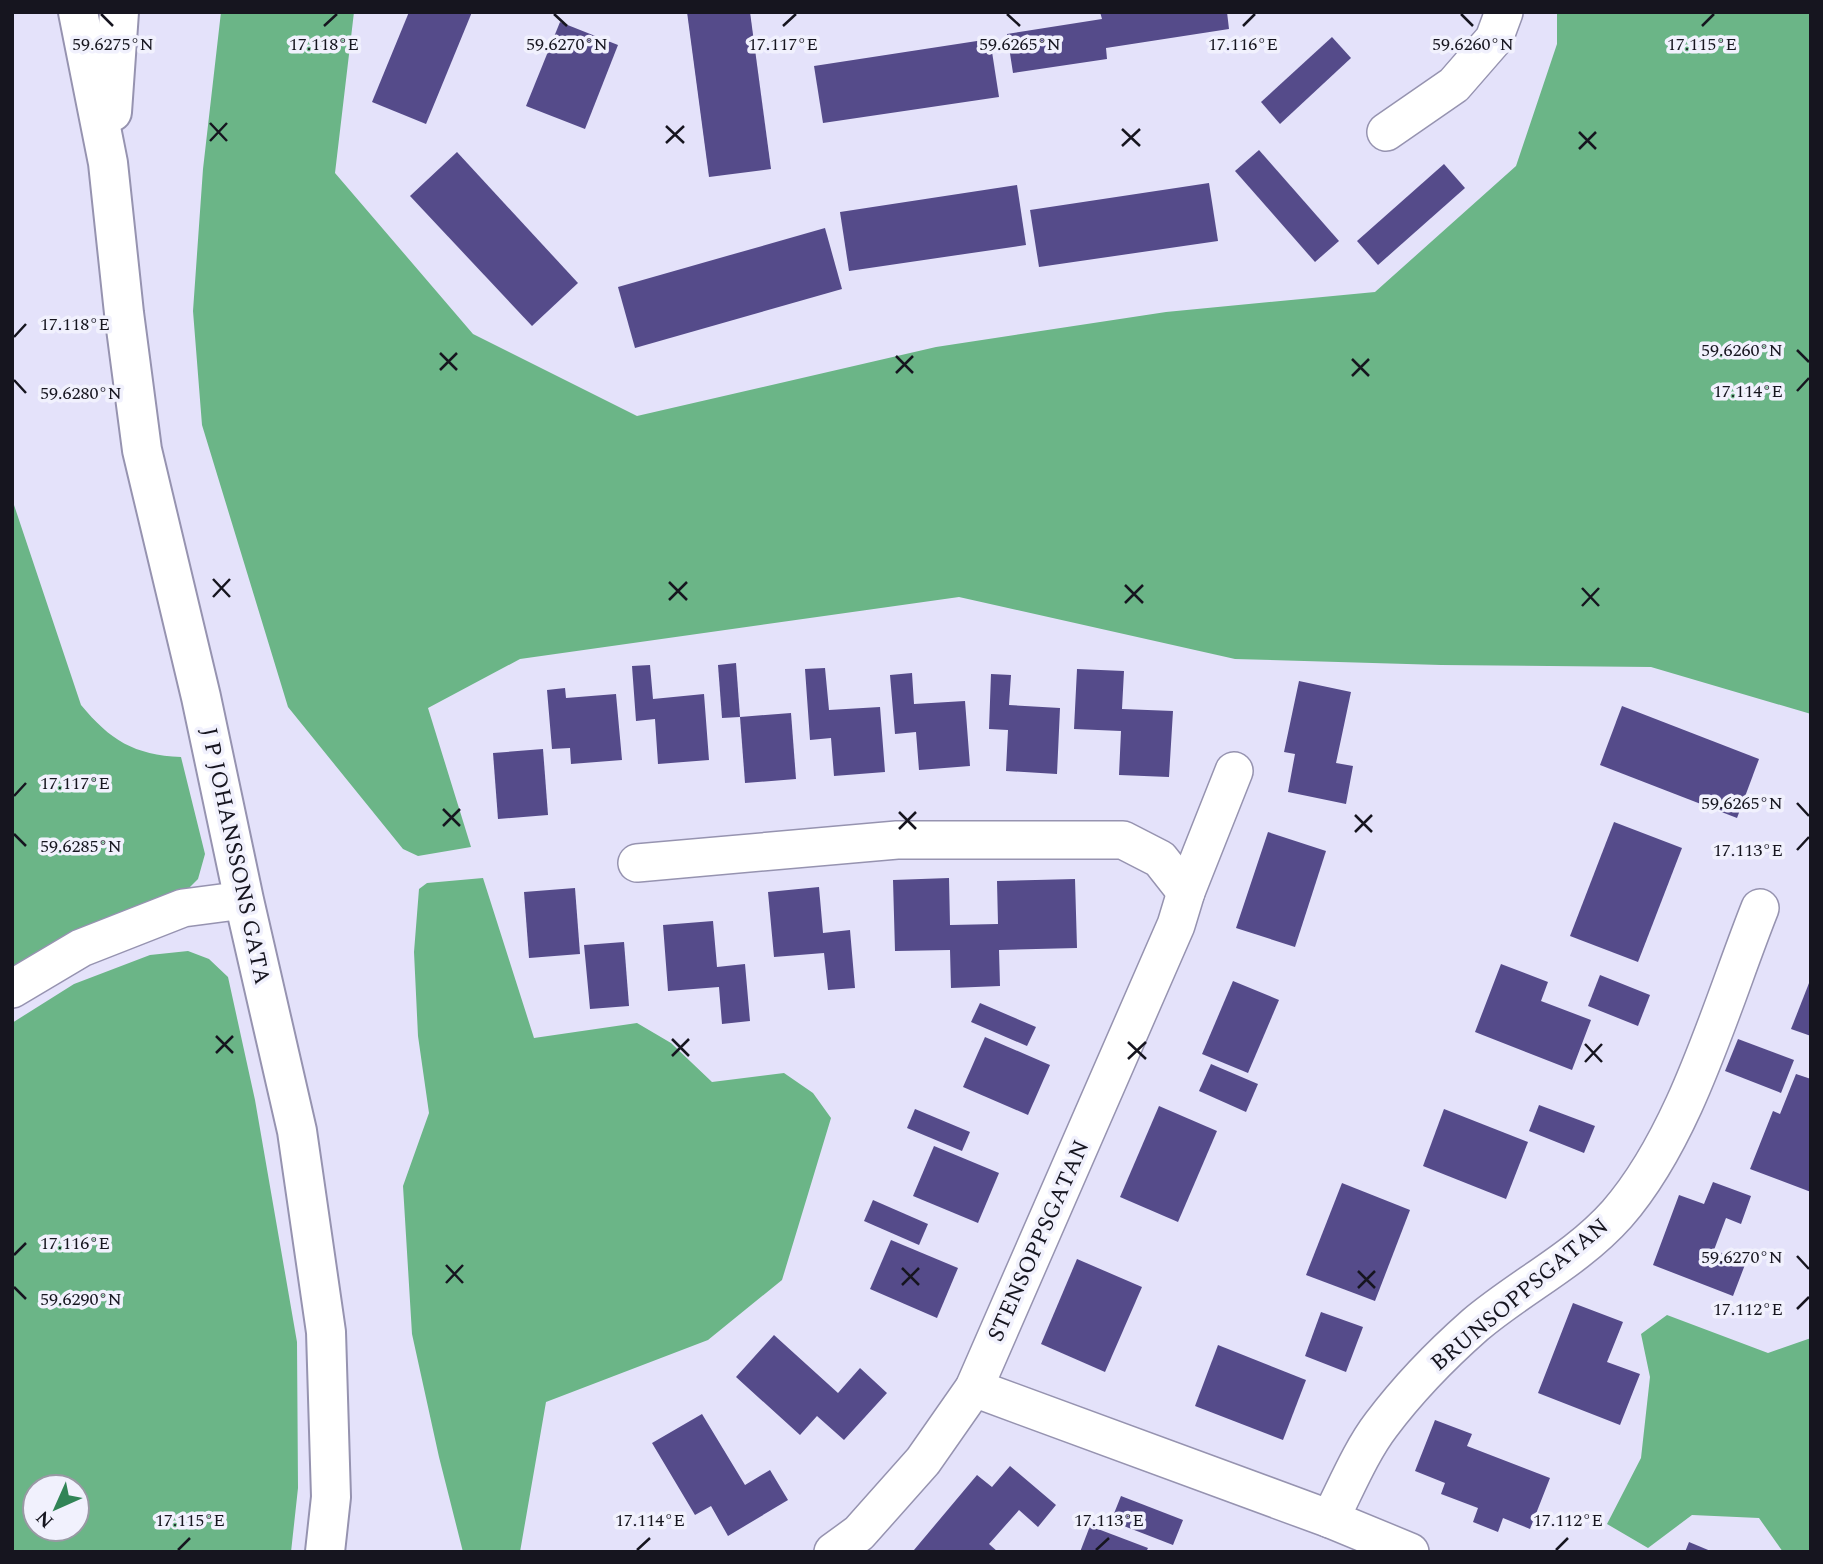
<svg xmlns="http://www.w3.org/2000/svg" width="1823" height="1564" font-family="Spectral,serif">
<rect width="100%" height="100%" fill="#e4e2fa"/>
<g fill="#6bb587" fill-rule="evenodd">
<polygon points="221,12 354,12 335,173 473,334 637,416 936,347 1166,312 1375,292 1516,166 1557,44 1557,12 1811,12 1811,714 1651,667 1441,665 1235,659 959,597 520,659 428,708 471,847 418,856 403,849 288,707 202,425 193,311 203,169"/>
<path d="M 12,499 L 81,705 C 110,740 134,755 181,757 L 205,854 L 198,879 L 181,896 L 12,969 Z"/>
<polygon points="483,878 534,1038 637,1023 671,1043 712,1082 784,1073 813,1093 831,1118 782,1280 708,1340 546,1402 520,1552 463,1552 439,1457 412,1334 403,1186 429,1113 418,1036 414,952 419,889 427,883"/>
<path d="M 188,951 L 209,959 L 228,977 L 255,1100 L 297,1342 L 298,1488 L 291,1552 L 12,1552 L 12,1023 L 74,984 L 150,955 ZM 77,1487 L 77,1529 L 35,1529 L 35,1487 Z"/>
<polygon points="1667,1315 1768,1353 1811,1338 1811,1552 1783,1552 1759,1518 1692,1515 1648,1548 1607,1524 1641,1458 1650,1377 1641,1334"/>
</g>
<g fill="#554b8a">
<polygon points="409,12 472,12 426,124 372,102"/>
<polygon points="687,12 750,12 771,169 709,177"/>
<polygon points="1100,12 1227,12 1229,29 1106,48 1107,59 1013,73 1007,34 1102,19"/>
<polygon points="560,22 618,45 585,129 526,106"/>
<polygon points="1332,37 1351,58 1280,124 1261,102"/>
<polygon points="990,39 999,97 823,123 814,66"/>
<polygon points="1259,150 1339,241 1315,262 1235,171"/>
<polygon points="457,152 578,283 532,326 410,196"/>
<polygon points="1444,164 1465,188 1378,265 1357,241"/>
<polygon points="1209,183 1218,241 1039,267 1030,210"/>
<polygon points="1017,185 1026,245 849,271 840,212"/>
<polygon points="825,228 842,289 635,348 618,287"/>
<polygon points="736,663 740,717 722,718 718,665"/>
<polygon points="650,665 653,699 704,694 709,760 658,764 655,719 636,721 632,666"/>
<polygon points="825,668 829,710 880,707 885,772 834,776 831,738 810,740 805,669"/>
<polygon points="1077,669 1124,671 1122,709 1173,711 1169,777 1119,775 1121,731 1074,729"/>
<polygon points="912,673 914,704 965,701 970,766 919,770 916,732 895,734 890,675"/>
<polygon points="991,674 1011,675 1009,705 1060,708 1057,774 1006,771 1008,730 989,729"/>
<polygon points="1299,681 1351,692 1336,763 1353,766 1346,804 1288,792 1295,754 1284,752"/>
<polygon points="565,688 566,698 616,694 622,760 571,764 570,748 552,749 547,690"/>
<polygon points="1622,706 1759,759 1737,818 1600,765"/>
<polygon points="791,713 796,779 745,783 740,717"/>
<polygon points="543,749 548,815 498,819 493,753"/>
<polygon points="1614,822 1682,848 1638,962 1570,936"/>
<polygon points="1268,832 1326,851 1295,947 1236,928"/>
<polygon points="949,878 950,925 998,924 997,881 1075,879 1077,948 999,950 1000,986 951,988 950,950 895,951 893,880"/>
<polygon points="819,887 823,933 850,930 855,988 828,990 824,953 774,957 768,892"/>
<polygon points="575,888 580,954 529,958 524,892"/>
<polygon points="713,921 717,967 745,964 750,1021 722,1024 719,987 668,991 663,925"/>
<polygon points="624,942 629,1006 590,1009 584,945"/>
<polygon points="1501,964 1548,982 1541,1001 1591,1020 1572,1070 1475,1032"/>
<polygon points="1600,975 1650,995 1638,1026 1588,1006"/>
<polygon points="1811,978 1811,1036 1791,1029"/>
<polygon points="1233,981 1279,1000 1248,1073 1202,1054"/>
<polygon points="980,1003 1036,1027 1027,1046 971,1022"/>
<polygon points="985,1037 1050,1065 1028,1115 963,1087"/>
<polygon points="1738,1039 1794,1060 1781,1093 1725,1071"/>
<polygon points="1211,1064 1258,1084 1246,1112 1199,1091"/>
<polygon points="1796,1074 1811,1079 1811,1192 1750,1169 1773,1111 1780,1114"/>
<polygon points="1539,1105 1595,1126 1584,1153 1529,1131"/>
<polygon points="1159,1106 1217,1131 1178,1222 1120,1197"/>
<polygon points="915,1109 970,1132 962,1151 907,1128"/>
<polygon points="1444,1109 1528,1142 1506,1199 1423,1166"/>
<polygon points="934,1146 999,1173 978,1223 913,1196"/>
<polygon points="1713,1182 1751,1196 1741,1224 1726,1218 1714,1250 1746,1262 1733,1296 1653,1265 1679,1195 1704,1204"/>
<polygon points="1342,1183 1410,1210 1375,1301 1306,1275"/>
<polygon points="873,1200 928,1224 919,1245 864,1221"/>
<polygon points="891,1240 958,1268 937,1318 870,1289"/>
<polygon points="1077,1259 1142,1287 1105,1372 1041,1344"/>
<polygon points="1573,1303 1623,1322 1607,1362 1640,1374 1620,1425 1538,1393"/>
<polygon points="1321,1312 1363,1327 1346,1372 1305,1356"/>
<polygon points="774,1335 838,1393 860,1368 887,1393 844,1440 817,1416 800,1435 736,1377"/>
<polygon points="1218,1345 1306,1380 1283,1440 1195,1406"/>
<polygon points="702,1414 745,1485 770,1470 788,1500 728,1536 711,1506 695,1515 652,1443"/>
<polygon points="1435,1420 1472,1434 1467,1446 1550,1478 1530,1529 1503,1518 1498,1532 1473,1522 1478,1508 1441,1494 1445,1483 1415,1471"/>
<polygon points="1010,1466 1056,1505 1038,1527 1019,1510 989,1544 998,1552 916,1552 914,1550 977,1475 992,1487"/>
<polygon points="1121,1496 1183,1520 1173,1545 1111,1521"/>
<polygon points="1090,1526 1148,1548 1146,1552 1080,1552"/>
<polygon points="1689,1542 1713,1552 1685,1552"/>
</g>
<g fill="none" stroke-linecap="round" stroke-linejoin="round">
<defs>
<g id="street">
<polyline points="1386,132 1454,85 1494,39 1504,12"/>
<polyline points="637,863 897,840 1123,840 1160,859 1186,892"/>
<polyline points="12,989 81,948 183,908 244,900"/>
<polyline points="974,1388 1330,1519 1410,1552"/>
<path d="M 1330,1519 C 1345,1490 1361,1451 1381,1425 C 1408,1389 1441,1355 1475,1325 C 1521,1286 1576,1260 1617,1214 C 1686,1135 1721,1006 1760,908"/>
<polyline points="833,1552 859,1533 923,1461 974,1388 1176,925 1186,892 1234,771"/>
</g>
<g id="secondary">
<polyline points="78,12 108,163 124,313 142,450 201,697 244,900 297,1131 326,1332 331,1497 325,1552"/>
<polyline points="112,112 119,12"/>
</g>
</defs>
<use href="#street" stroke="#9693b0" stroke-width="40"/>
<use href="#secondary" stroke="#9693b0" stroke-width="42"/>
<use href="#street" stroke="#fff" stroke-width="37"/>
<use href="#secondary" stroke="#fff" stroke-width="38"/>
</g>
<path fill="none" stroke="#16151f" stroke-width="2.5" d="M 101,14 L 113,26M 554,14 L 567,26M 1007,14 L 1020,26M 1461,14 L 1473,26M 324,26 L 337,14M 783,26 L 796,14M 1243,26 L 1255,14M 1702,26 L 1714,14M 210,123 L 227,141M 666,126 L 684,143M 1122,129 L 1140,146M 1579,132 L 1596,149M 210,141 L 227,123M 666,143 L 684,126M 1122,146 L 1140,129M 1579,149 L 1596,132M 14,337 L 26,324M 1797,350 L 1809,362M 440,353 L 457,370M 896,356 L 913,373M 1352,359 L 1369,376M 440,370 L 457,353M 896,373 L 913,356M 1352,376 L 1369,359M 14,380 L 26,393M 1797,391 L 1809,378M 213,579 L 230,597M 669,582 L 687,600M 1125,585 L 1143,603M 1582,588 L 1599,606M 213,597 L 230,579M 669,600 L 687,582M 1125,603 L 1143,585M 1582,606 L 1599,588M 14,796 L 26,783M 1797,803 L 1809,816M 443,809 L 460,826M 899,812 L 916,829M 1355,815 L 1372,832M 443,826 L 460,809M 899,829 L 916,812M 1355,832 L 1372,815M 14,834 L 26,846M 1797,850 L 1809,837M 216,1036 L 233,1053M 672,1039 L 689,1056M 1128,1042 L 1146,1059M 1585,1044 L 1602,1062M 216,1053 L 233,1036M 672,1056 L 689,1039M 1128,1059 L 1146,1042M 1585,1062 L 1602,1044M 14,1255 L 26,1243M 1797,1256 L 1809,1269M 446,1265 L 463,1283M 902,1268 L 919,1285M 1358,1271 L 1375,1288M 446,1283 L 463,1265M 902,1285 L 919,1268M 14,1287 L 26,1299M 1358,1288 L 1375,1271M 1797,1309 L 1809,1297M 178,1550 L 190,1538M 637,1550 L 650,1538M 1096,1550 L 1109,1538M 1556,1550 L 1568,1538"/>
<g text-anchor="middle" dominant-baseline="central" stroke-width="7" stroke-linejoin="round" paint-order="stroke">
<g font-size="23" fill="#16151f" stroke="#f1f1fd">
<text transform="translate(235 856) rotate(78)">J P JOHANSSONS GATA</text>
<text transform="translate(1039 1241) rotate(-66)">STENSOPPSGATAN</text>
<text transform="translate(1520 1295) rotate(-40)">BRUNSOPPSGATAN</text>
</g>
</g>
<g font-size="18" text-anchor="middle" fill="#16151f" stroke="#f1f1fd" stroke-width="7" stroke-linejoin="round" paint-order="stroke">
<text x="113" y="50">59.6275°N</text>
<text x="324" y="50">17.118°E</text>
<text x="567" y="50">59.6270°N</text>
<text x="783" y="50">17.117°E</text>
<text x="1020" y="50">59.6265°N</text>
<text x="1243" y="50">17.116°E</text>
<text x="1473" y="50">59.6260°N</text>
<text x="1702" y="50">17.115°E</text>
<text x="75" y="330">17.118°E</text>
<text x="1742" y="356">59.6260°N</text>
<text x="1748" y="397">17.114°E</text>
<text x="81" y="399">59.6280°N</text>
<text x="75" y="789">17.117°E</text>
<text x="1742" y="809">59.6265°N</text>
<text x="81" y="852">59.6285°N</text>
<text x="1748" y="856">17.113°E</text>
<text x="75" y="1249">17.116°E</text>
<text x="1742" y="1263">59.6270°N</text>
<text x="81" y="1305">59.6290°N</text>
<text x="1748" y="1315">17.112°E</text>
<text x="650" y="1526">17.114°E</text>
<text x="1568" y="1526">17.112°E</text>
<text x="190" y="1526">17.115°E</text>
<text x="1109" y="1526">17.113°E</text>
</g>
<rect width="1823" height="1564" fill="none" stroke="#16151f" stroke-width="28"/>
<g transform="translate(56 1508) rotate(225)"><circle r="33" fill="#f1f1fd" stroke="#9999a4" stroke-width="2"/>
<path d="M0-5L12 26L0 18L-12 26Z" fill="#318456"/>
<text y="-10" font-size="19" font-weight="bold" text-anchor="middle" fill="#16151f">N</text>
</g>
</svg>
